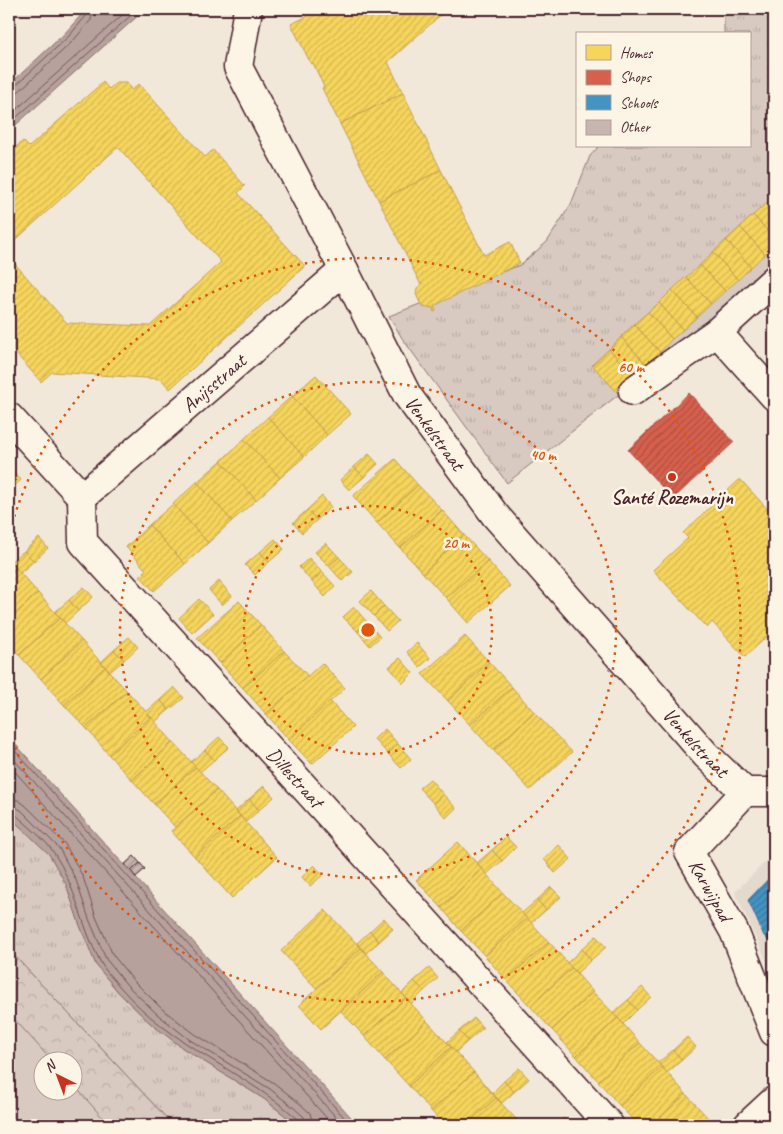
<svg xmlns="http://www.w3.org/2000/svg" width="783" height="1134" font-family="Caveat,sans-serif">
<defs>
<pattern id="grass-tufts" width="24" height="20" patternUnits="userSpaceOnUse" patternTransform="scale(1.25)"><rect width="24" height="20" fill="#d8cac0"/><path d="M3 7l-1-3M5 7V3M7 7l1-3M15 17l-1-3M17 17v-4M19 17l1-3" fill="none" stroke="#bbada5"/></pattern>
<pattern id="forest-crowns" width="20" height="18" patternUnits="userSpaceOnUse" patternTransform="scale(1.25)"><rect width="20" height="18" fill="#d8cac0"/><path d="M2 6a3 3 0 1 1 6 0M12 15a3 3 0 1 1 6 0" fill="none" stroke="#bbada5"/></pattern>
<pattern id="homes-hatch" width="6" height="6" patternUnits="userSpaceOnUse" patternTransform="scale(1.25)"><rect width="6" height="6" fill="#f6d55c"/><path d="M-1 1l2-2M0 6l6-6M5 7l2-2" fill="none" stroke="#d4b650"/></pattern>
<pattern id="shops-hatch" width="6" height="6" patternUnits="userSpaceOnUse" patternTransform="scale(1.25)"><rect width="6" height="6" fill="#d6604d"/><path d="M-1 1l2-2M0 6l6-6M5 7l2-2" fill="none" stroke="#b04f40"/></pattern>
<pattern id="schools-hatch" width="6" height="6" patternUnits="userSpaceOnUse" patternTransform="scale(1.25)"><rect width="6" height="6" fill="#4393c3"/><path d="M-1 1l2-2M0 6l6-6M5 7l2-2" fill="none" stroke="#3a779f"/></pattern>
<pattern id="building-hatch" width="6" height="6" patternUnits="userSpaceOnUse" patternTransform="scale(1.25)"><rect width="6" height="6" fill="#c7b6af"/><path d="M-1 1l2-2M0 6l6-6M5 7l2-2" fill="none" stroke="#a4938f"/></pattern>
</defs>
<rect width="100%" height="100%" fill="#f1e8da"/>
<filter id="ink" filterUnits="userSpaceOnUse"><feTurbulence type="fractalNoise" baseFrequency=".02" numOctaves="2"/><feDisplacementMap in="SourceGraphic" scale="10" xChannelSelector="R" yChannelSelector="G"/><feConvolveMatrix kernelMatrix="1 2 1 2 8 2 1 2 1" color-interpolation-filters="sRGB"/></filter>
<g filter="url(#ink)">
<polygon fill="#e4d9cd" points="774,853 774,978 735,892"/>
<g fill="url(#grass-tufts)" stroke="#917476">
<polygon points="724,9 774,9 774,266 734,303 507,483 402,338 389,316 520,265 547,242 571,204 590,156 599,146 749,146 749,34 724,34"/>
<polygon points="9,816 49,854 66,884 79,923 96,965 119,993 150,1023 184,1049 264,1099 297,1125 173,1125 9,950"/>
</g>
<polygon fill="url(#forest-crowns)" stroke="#917476" points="9,950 173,1125 91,1125 72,1092 72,1062 42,1062 9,1038"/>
<polygon fill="#d8cac0" stroke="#917476" points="9,1013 52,1061 42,1062 42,1092 72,1092 73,1084 109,1125 9,1125"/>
<g fill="#b6a19c" stroke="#8b6d6f">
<polygon points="82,9 144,9 141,13 9,131 9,85 65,33 82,14"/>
<polygon points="9,737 358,1125 297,1125 264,1099 184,1049 150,1023 119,993 96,965 79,923 66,884 49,854 9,816"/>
</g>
<g fill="url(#homes-hatch)" stroke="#c29e4d">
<polygon points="323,9 445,9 446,10 388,62 403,93 340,124 322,88 324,87 313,63 311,64 291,24"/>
<polygon points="103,82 109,89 116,83 126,83 132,90 139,84 205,157 213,150 245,186 238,193 305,266 170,389 161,379 52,372 41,382 9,346 9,257 67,323 150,326 221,262 118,147 9,246 9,153 23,141 29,147"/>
<polygon points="403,93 441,170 379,201 340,124"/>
<polygon points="441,170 484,255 510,242 520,263 434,306 436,311 434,312 432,307 426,308 420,303 416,294 417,288 421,285 379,201"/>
<polygon points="774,196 774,209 768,202"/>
<polygon points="768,202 774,209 774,238 753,215"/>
<polygon points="753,215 774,238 774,246 765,254 740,227"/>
<polygon points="740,227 765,254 751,267 726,240"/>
<polygon points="726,240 751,267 738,280 713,252"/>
<polygon points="713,252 738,280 725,291 700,265"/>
<polygon points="700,265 725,291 711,304 686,277"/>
<polygon points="686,277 711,304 697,317 672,290"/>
<polygon points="672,290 697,317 683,330 659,303"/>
<polygon points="659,303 683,330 672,339 648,312"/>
<polygon points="648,312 672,339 660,352 634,324"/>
<polygon points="634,324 660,352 646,364 621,337"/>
<polygon points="621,337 646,364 633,376 609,349"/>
<polygon points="609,349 635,377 618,393 592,365"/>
<polygon points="316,375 351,414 327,435 292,396"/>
<polygon points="292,396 327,435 304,457 268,417"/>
<polygon points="268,417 304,457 280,478 244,439"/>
<polygon points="244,439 280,478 256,500 221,461"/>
<polygon points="369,454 378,464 364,477 354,467"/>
<polygon points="395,459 418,485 377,523 353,496"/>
<polygon points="221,461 256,500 232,521 197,482"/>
<polygon points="354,467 364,477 349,490 340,480"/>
<polygon points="12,470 21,480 9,491 9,473"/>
<polygon points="740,479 772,514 774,511 774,630 745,657 712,622 707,628 653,570 688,538 683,533"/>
<polygon points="197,482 232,521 208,543 173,504"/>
<polygon points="418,485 442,510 400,548 377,523"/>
<polygon points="322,496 331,507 317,520 307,510"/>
<polygon points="173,504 208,543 185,564 149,525"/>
<polygon points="307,510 317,520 302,533 293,523"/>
<polygon points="442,510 464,535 423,573 400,548"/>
<polygon points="149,525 185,564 154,591 140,576 146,570 126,547"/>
<polygon points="464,535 488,561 446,598 423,573"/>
<polygon points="39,538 48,548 34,561 24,551"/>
<polygon points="275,539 284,549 269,562 260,552"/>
<polygon points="326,543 339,557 329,566 315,552"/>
<polygon points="24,551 34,561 20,573 10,562"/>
<polygon points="260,552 269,562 255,575 245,565"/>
<polygon points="339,557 353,572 342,581 329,566"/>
<polygon points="309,558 322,572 312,582 299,567"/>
<polygon points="9,560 16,568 9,574"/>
<polygon points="488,561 510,586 468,623 446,598"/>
<polygon points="16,568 38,593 9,620 9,574"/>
<polygon points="322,572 335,586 325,597 312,582"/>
<polygon points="219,581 232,596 222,605 209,590"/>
<polygon points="84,587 93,597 78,611 69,600"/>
<polygon points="371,591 384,606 374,616 360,601"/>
<polygon points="38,593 60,618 19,655 9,644 9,620"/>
<polygon points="199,599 213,614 192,633 179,618"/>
<polygon points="69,600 78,611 65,623 55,612"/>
<polygon points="239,601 261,625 220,663 197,638"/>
<polygon points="384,606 398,621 387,631 374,616"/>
<polygon points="354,607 367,622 357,631 343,617"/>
<polygon points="60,618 82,641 41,679 19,655"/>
<polygon points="367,622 380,637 370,646 357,631"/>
<polygon points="261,625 284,651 243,688 220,663"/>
<polygon points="465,636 489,662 448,701 422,674"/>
<polygon points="129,637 138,647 124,660 114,650"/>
<polygon points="82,641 105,667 64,705 41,679"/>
<polygon points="417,643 430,658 420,667 407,652"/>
<polygon points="114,650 124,660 110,672 101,662"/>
<polygon points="284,651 308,676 266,714 243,688"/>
<polygon points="400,658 413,673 403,683 389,667"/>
<polygon points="489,662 512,687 470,725 448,701"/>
<polygon points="322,663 345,688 289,740 266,714"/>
<polygon points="105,667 127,691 86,728 64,705"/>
<polygon points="174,687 184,698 169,710 160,700"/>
<polygon points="512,687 534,712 493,750 470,725"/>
<polygon points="127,691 151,717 109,755 86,728"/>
<polygon points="160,700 169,710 155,722 146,712"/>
<polygon points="330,701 353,727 312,764 289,740"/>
<polygon points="534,712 572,752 530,790 493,750"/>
<polygon points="151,717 173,742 132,780 109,755"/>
<polygon points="385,729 398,744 388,754 374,739"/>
<polygon points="219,737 229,747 214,760 205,750"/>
<polygon points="173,742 196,767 154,804 132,780"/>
<polygon points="398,744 411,759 401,768 388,754"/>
<polygon points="205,750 214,760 200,772 191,762"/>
<polygon points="196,767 217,790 175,827 154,804"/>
<polygon points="430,779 443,794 433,803 419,788"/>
<polygon points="264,786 274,797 259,810 249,799"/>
<polygon points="217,790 240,816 195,857 171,831"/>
<polygon points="443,794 456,808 446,818 433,803"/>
<polygon points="249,799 259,810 246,822 236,811"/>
<polygon points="240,816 277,857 232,898 195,857"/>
<polygon points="506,837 516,847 502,861 492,850"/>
<polygon points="458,842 482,869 441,907 416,880"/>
<polygon points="559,845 571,859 555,873 544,859"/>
<polygon points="492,850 502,861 487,874 477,863"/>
<polygon points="314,865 323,875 310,886 302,877"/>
<polygon points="482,869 503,893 461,931 441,907"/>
<polygon points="551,887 561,897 546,910 537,900"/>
<polygon points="503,893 527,918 485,956 461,931"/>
<polygon points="537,900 546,910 531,923 522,913"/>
<polygon points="325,910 361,948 316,988 281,951"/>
<polygon points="384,918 393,929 379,942 370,931"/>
<polygon points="527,918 549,942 506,980 485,956"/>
<polygon points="370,931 379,942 366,953 357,943"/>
<polygon points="596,936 606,947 591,960 582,949"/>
<polygon points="549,942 572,968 530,1006 506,980"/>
<polygon points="361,948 383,972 321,1029 299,1005"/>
<polygon points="582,949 591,960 577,973 567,963"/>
<polygon points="429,968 438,978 424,991 414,981"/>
<polygon points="572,968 593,992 552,1030 530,1006"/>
<polygon points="383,972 406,998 364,1036 341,1011"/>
<polygon points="414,981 424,991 411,1004 402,993"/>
<polygon points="642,987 651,997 637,1010 628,1000"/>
<polygon points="593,992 618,1018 576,1056 552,1030"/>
<polygon points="406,998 427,1021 385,1060 364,1036"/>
<polygon points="628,1000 637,1010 623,1024 613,1013"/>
<polygon points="474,1018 483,1028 468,1041 459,1031"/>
<polygon points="618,1018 640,1043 598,1081 576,1056"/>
<polygon points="427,1021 451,1047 409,1086 385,1060"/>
<polygon points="459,1031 468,1041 456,1052 447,1042"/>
<polygon points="687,1037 696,1047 682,1060 673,1050"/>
<polygon points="640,1043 662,1067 620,1106 598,1081"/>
<polygon points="451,1047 474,1072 431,1111 409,1086"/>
<polygon points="673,1050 682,1060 667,1073 658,1063"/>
<polygon points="662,1067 686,1094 652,1125 638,1125 620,1106"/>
<polygon points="519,1068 529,1079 514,1092 504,1081"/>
<polygon points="474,1072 496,1098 466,1125 444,1125 431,1111"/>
<polygon points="504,1081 514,1092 502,1103 492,1093"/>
<polygon points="686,1094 709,1119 708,1120 712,1125 652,1125"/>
<polygon points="496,1098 519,1122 515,1125 466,1125"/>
<polygon points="564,1118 571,1125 555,1125"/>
</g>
<polygon fill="url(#shops-hatch)" stroke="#ac4c43" points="689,393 734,442 673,499 628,450"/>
<polygon fill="url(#schools-hatch)" stroke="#457095" points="774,873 774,957 773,945 764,936 748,900"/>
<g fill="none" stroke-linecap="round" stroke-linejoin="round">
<g stroke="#755358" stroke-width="1">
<polyline points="9,88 14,87 69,36 86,16 87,9"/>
<polyline points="9,95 18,92 73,41 91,20 93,9"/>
<polyline points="9,116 129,9"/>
<polyline points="9,124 138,9"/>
<polyline points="9,744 351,1125"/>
<polyline points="9,754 343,1125"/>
<polyline points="9,765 333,1125"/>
<polyline points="9,799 18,800 25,805 65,844 83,877 96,917 113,955 133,980 162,1009 195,1034 274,1083 298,1102 310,1113 313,1125"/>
<polyline points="9,806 15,807 21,810 59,848 76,880 89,919 106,959 127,985 157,1014 190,1040 270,1089 293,1107 304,1117 306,1125"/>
<path d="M 9,812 L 16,815 C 28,826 46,840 54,853 C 76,886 81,926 100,961 C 105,971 114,980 121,988 C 170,1045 243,1071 298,1119 L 300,1125"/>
</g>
</g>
<g fill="url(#building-hatch)" stroke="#4a1f2b">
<polygon points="134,856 140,863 131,871 125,864"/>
<polygon points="140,863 145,869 136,877 131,871"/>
</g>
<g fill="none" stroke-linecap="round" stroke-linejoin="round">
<defs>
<g id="minor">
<path id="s1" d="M 248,9 L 238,67 L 344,270 L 407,395 L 495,515 L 706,755 L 745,792"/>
<polyline points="774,280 717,332 774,396"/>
<polyline points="633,391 717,332"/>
<path id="s2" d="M 9,417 L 82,497 L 83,542 L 609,1125"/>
<path id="s3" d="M 82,497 L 344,270"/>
<path id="s4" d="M 774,792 L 745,792 L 689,852 L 734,931 L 774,1032"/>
<polyline points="748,1125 774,1101"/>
</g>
</defs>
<use href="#minor" stroke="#4a1f2b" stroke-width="31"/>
<use href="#minor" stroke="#fcf5e5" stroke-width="28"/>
</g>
</g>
<g fill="none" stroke="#e0560e" stroke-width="2.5" stroke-dasharray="2.5 5">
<circle cx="368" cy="630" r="124"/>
<circle cx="368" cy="630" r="248"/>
<path d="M10 531A372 372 0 1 1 10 729"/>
</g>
<circle fill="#c8321e" stroke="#fcf5e5" stroke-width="2" cx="672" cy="477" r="5"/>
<g text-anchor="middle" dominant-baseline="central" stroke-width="5" stroke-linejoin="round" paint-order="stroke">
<g font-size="20" fill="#4a1f2b" stroke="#fcf5e5">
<text stroke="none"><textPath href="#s3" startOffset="174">Anijsstraat</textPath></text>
<text stroke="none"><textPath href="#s1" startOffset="475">Venkelstraat</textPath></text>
<text stroke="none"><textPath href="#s1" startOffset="880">Venkelstraat</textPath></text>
<text stroke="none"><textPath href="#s2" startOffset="470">Dillestraat</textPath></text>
<text stroke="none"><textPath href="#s4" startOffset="155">Karwijpad</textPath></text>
</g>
<g font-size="20" font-weight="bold" fill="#4a1f2b" stroke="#fcf5e5">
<text x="672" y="497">Santé Rozemarijn</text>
</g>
</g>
<circle cx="368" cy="630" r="8" fill="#e0560e" stroke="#fcf5e5" stroke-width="2.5"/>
<g font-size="15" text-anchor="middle" font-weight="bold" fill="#e0560e" stroke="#fcf5e5" stroke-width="5" stroke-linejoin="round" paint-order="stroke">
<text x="631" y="372">60 m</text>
<text x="543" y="460">40 m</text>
<text x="456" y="548">20 m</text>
</g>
<rect width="783" height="1134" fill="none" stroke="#fcf5e5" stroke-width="30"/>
<rect x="15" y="15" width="753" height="1104" fill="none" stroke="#4a1f2b" stroke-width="2" filter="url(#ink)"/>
<rect x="576" y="32" width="175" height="115" fill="#fcf5e5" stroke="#b59f9b"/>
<rect x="586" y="45" width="25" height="15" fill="#f6d55c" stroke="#b59f9b"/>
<text x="620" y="58" font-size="15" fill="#4a1f2b">Homes</text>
<rect x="586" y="70" width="25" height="15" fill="#d6604d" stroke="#b59f9b"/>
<text x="620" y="82" font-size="15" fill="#4a1f2b">Shops</text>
<rect x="586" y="95" width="25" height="15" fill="#4393c3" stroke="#b59f9b"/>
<text x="620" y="108" font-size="15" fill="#4a1f2b">Schools</text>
<rect x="586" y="120" width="25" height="15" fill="#c7b6af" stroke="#b59f9b"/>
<text x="620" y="132" font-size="15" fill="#4a1f2b">Other</text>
<g transform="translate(58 1076) rotate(318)"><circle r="24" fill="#fcf5e5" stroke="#b59f9b"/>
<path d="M0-4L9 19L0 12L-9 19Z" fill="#c8321e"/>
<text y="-8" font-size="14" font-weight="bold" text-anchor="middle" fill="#4a1f2b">N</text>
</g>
</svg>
